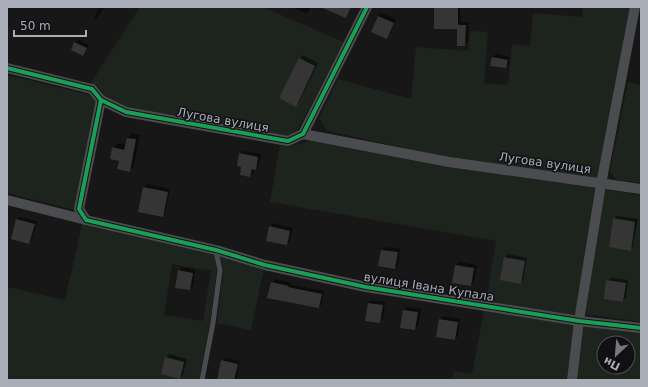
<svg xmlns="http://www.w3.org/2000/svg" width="648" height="387" font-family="'DejaVu Sans',sans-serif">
<rect width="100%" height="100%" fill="#171717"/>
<g fill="#1d241e" fill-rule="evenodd">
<polygon points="140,7 263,7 344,42 297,131 287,137 128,108 105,97 98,86 90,84"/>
<polygon points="583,7 632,7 597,178 450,158 327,131 319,118 338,79 411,99 416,47 468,51 470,31 488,32 484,83 508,85 512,44 530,46 533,13 582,17"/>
<polygon points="7,75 91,95 96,102 75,210 7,193"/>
<polygon points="628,82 641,85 641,183 617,180 610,171"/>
<polygon points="313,140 595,187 575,316 486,302 496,241 270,202 280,145 289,147"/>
<polygon points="602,189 641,195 641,322 586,314"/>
<path d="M 82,224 L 214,253 L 217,270 L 210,322 L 199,380 L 7,380 L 7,287 L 65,300 ZM 172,264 L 211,271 L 203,321 L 164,315 Z"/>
<polygon points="220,255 264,268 251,330 217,323 223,270"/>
<polygon points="484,310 574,324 567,380 452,380 454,371 472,374"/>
<path d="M 584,325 L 641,331 L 641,380 L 577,380 ZM 604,343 L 628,343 L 628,367 L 604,367 Z"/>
</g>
<g fill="#0007">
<polygon points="99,7 105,7 96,19 94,18"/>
<polygon points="292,7 311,7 307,14"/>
<polygon points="435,7 460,7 461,22 469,22 468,42 464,45 459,28"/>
<polygon points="381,13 396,19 390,34 387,37 378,16"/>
<polygon points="78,39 89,45 83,54 72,49"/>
<polygon points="496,54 510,57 509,64 506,67 492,58"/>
<polygon points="303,55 318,63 299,102 296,105 300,59"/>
<polygon points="132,133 140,135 134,166 129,171 120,160 113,148 118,143 126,145 128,138"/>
<polygon points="243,151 261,154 259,165 256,169 254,168 253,173 250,176 243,166 240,154"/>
<polygon points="147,184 170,189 165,212 162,216 144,187"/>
<polygon points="617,216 638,219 633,246 630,250 614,219"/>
<polygon points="20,217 37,221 32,240 29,243 17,220"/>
<polygon points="273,223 293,228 290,241 287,244 270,226"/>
<polygon points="385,247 400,249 398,265 395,268 380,266 382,250"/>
<polygon points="508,254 527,258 523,280 520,283 505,258"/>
<polygon points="459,262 477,265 474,282 471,285 456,265"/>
<polygon points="182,267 195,270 193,286 189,289 179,271"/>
<polygon points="611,278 628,280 626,298 622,301 607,281"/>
<polygon points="275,279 291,283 291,285 324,291 322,304 319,307 272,282"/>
<polygon points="372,300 385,302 383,319 380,322 368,303"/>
<polygon points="407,307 421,309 418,326 415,329 404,310"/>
<polygon points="443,316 460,319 458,336 455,339 440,319"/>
<polygon points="169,354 187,359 183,375 180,378 166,358"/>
<polygon points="225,358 240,361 236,380 218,380 222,361"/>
</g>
<g fill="#353536">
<polygon points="320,7 351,7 346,18"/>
<polygon points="434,7 458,7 458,25 466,25 465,46 457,46 457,29 434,29"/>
<polygon points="378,16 394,23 387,39 371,32"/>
<polygon points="74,42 87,48 83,56 71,50"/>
<polygon points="492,57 508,60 506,68 490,66"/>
<polygon points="299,58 315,66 296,107 279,98"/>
<polygon points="127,138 136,139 130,172 117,169 119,161 110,159 112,147 124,150"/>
<polygon points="239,153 258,157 256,170 252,169 250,177 240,175 241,167 237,166"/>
<polygon points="143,187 168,192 163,217 138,212"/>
<polygon points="613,218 635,222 631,251 609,247"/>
<polygon points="16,219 35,224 29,244 11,239"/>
<polygon points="269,226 290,231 287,245 266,241"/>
<polygon points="381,250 398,252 395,269 378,266"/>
<polygon points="504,257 525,261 521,284 500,280"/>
<polygon points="455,265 474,268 471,286 452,283"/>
<polygon points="178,270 193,273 190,290 175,288"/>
<polygon points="606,280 626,283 623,302 604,299"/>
<polygon points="271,282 289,286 288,287 322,294 319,308 267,298"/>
<polygon points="368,303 383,305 380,323 365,321"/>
<polygon points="403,310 418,312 415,330 400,328"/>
<polygon points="439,319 458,322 455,340 436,337"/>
<polygon points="165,357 184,362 180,379 161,374"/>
<polygon points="221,360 238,364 234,380 217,380"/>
</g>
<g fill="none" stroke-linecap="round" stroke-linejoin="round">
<polyline stroke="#4b4c50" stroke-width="5" points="202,380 213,323 220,270 216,251"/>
<g stroke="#4b4c50" stroke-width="10">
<polyline points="7,68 92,89 101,100 126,112 288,141 303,134 367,7"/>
<polyline points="101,100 79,209 86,220 216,250 265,265 366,287 579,321 641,328"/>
<polyline points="303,134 449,162 641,189"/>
<polyline points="7,200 86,220"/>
<polyline points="572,380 579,321 601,184 635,7"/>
</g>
<defs>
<g id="cycleway">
<polyline points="7,68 92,89 101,100 126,112 288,141 303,134 367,7"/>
<polyline points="101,100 79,209 86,220 216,250 265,265 366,287 579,321 641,328"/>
</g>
</defs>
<use href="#cycleway" stroke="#111113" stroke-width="6"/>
<use href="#cycleway" stroke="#1a9f57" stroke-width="4"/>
</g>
<g text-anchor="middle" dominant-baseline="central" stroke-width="3" stroke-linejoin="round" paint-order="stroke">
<g font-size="12" fill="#a8adb8" stroke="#111113">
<text transform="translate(223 120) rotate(10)">Лугова вулиця</text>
<text transform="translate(545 163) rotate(8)">Лугова вулиця</text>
<text transform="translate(429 287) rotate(9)">вулиця Івана Купала</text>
</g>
</g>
<rect width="648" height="387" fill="none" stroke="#a8adb8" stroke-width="16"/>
<g transform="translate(616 355) rotate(206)"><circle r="19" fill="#111113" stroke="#4d4f55"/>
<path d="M0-3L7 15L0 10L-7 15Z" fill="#757880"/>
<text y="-6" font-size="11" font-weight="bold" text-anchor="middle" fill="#a8adb8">Пн</text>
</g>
<path d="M14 30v6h72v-6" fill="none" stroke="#a8adb8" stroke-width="2"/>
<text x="20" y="30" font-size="12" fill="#a8adb8" stroke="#111113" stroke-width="3" paint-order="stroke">50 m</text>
</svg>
